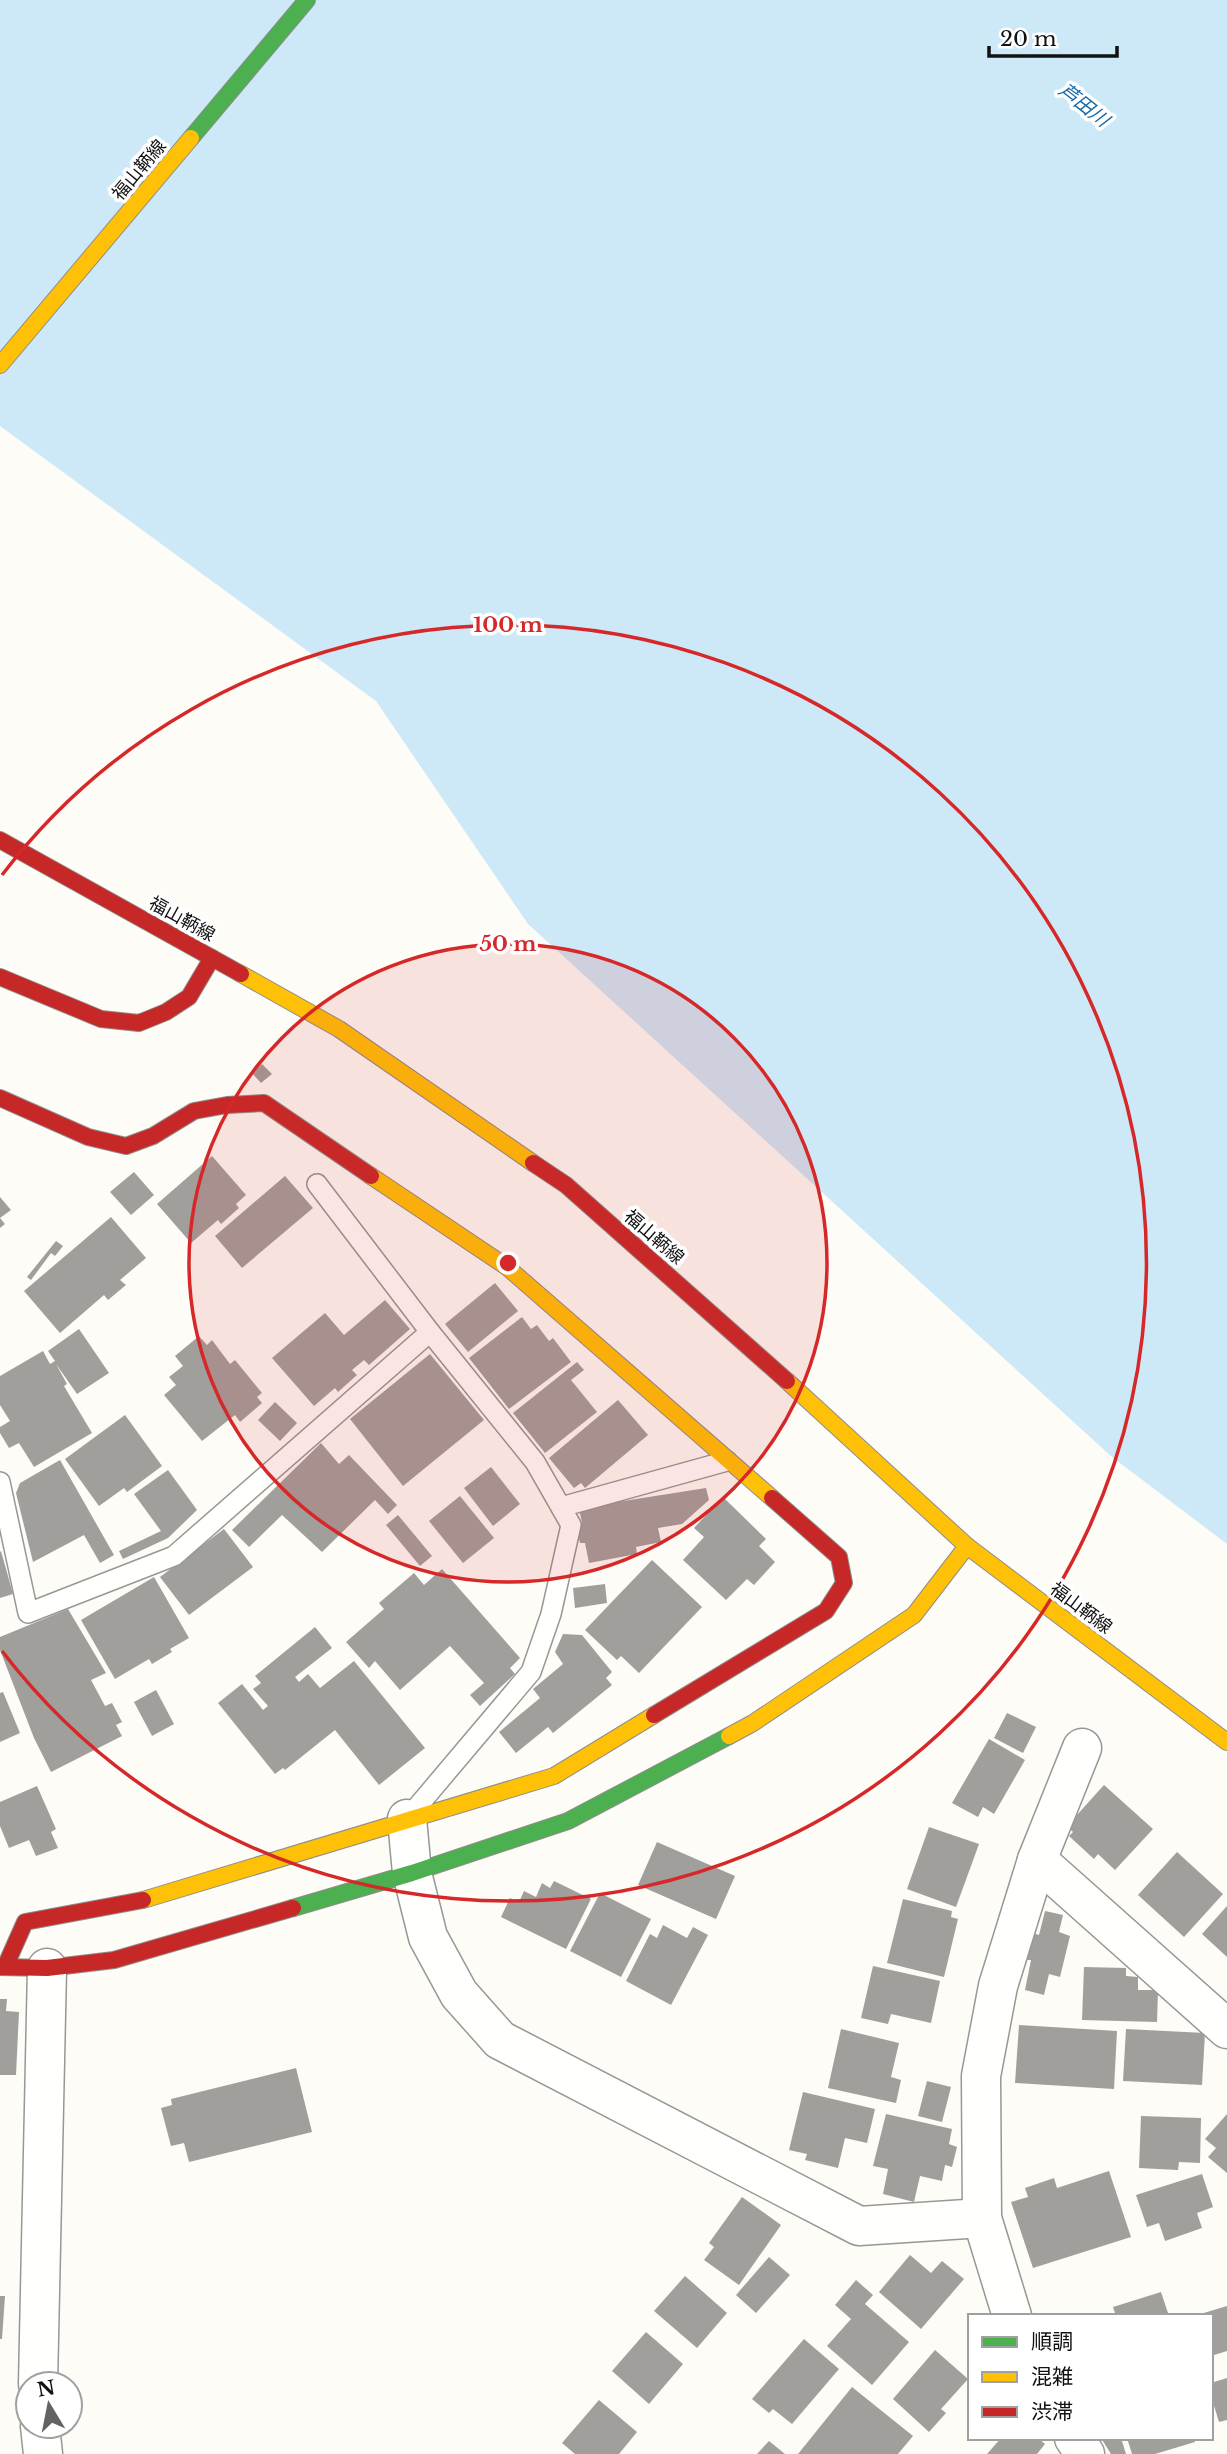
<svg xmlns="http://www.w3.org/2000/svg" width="1227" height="2454" font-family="'Libre Baskerville','Noto Sans JP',serif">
<rect width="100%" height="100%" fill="#fdfcf7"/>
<polygon fill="#cde8f7" points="0,0 1227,0 1227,1544 1112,1457 528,924 376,701 0,426"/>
<g fill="#a19f9c">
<polygon points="262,1064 272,1074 261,1083 252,1073"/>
<polygon points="212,1156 246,1195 236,1204 239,1208 221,1224 218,1220 191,1243 157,1204"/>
<polygon points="134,1172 154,1195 131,1215 110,1192"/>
<polygon points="285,1176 313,1208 242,1268 215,1236"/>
<polygon points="0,1197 11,1210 0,1218 5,1224 0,1228"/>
<polygon points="111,1217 146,1258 120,1280 126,1285 108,1300 104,1295 60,1333 24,1291"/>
<polygon points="56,1241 63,1246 55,1256 51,1253 31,1280 27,1277"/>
<polygon points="495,1283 518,1311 468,1352 445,1324"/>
<polygon points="385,1300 410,1329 369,1365 364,1360 352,1370 357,1375 338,1392 335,1388 314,1406 272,1358 325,1313 344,1335"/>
<polygon points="522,1317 531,1329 537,1325 549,1341 553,1338 571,1362 509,1409 469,1358"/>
<polygon points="79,1329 109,1373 77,1394 56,1364 67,1384 64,1386 92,1433 34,1467 19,1443 9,1448 0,1433 0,1427 10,1421 0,1405 0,1376 43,1351 50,1364 55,1361 48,1351"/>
<polygon points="199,1336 207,1345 212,1340 230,1364 235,1360 262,1393 257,1397 262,1403 240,1422 235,1415 202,1441 164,1395 176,1385 169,1377 183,1366 175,1356"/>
<polygon points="430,1354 484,1420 403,1486 350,1419"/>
<polygon points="577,1362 584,1370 571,1380 597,1412 545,1453 513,1413"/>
<polygon points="618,1400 648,1435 585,1488 581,1483 574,1488 549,1458"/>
<polygon points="275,1402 297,1423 280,1441 258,1420"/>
<polygon points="125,1415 162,1466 127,1492 124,1488 99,1506 65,1459"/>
<polygon points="321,1443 339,1464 349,1455 397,1505 388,1514 375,1500 322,1552 282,1515 249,1547 232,1530"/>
<polygon points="60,1460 114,1555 100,1563 84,1535 33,1562 16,1493 20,1483"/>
<polygon points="491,1467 520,1504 493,1526 464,1488"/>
<polygon points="168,1470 197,1510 168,1538 123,1559 119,1551 161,1531 134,1494"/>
<polygon points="706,1488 709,1500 682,1524 658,1528 661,1542 636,1547 637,1554 589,1563 585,1543 580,1543 576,1524 582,1523 579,1508"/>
<polygon points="460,1496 494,1538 463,1563 429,1521"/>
<polygon points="723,1497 766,1539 759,1546 775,1562 754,1585 747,1579 726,1600 683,1560 704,1537 694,1528"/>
<polygon points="398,1515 432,1556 420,1566 386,1525"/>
<polygon points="224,1529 253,1567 189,1615 160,1577"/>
<polygon points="1,1551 13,1594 0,1598 0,1552"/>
<polygon points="652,1560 702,1607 639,1673 621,1656 617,1660 585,1630"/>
<polygon points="442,1569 520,1658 510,1668 515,1674 480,1706 470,1695 484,1683 450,1646 400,1690 375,1661 369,1668 346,1642 384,1609 379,1603 414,1573 424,1585"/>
<polygon points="154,1577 189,1638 170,1649 172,1652 152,1664 149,1659 115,1679 81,1620"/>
<polygon points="605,1584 607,1603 575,1608 573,1588"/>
<polygon points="68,1609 106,1673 91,1680 105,1706 112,1703 122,1722 116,1725 122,1736 51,1772 34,1738 0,1650 0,1637"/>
<polygon points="315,1627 332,1648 295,1677 299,1682 308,1674 320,1688 354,1661 425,1748 379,1785 335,1730 285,1770 283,1768 275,1774 218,1703 242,1684 263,1710 268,1706 253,1689 261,1683 255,1676"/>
<polygon points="563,1634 582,1635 612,1672 606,1678 612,1685 553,1733 548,1727 516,1753 499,1732 540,1698 533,1689 563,1664 555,1652"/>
<polygon points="156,1690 174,1724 152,1736 134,1702"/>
<polygon points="3,1692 20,1733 0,1742 0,1693"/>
<polygon points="1007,1713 1036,1727 1023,1753 994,1738"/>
<polygon points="989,1739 1025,1760 994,1814 983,1807 978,1817 952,1803"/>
<polygon points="1104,1785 1153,1829 1115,1870 1098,1854 1094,1859 1069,1836 1073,1832 1067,1826"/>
<polygon points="37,1786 56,1829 51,1832 58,1848 36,1856 29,1840 9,1848 0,1826 0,1802"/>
<polygon points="929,1827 979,1844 956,1907 907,1889"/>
<polygon points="657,1842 735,1876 716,1919 638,1885"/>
<polygon points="1177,1852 1223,1894 1184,1937 1138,1895"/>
<polygon points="554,1881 591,1899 566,1949 501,1917 510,1898 519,1902 524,1891 536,1897 542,1883 550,1888"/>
<polygon points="600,1893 651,1919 621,1977 570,1951"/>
<polygon points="903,1899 952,1911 951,1917 958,1919 944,1977 887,1963"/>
<polygon points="1227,1906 1227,1957 1202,1934"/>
<polygon points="1045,1911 1063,1915 1059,1932 1070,1936 1060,1977 1049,1974 1044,1995 1025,1990 1031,1960 1027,1960 1033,1933 1039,1935"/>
<polygon points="663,1925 687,1938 693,1927 708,1935 671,2005 626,1981 650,1934 657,1938"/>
<polygon points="873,1966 940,1981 931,2023 891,2014 888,2024 861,2018"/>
<polygon points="1084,1967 1126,1968 1126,1976 1138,1977 1138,1990 1158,1990 1157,2022 1082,2020"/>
<polygon points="0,1999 7,1999 6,2011 19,2012 16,2075 0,2075"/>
<polygon points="1019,2025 1117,2031 1114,2089 1015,2083"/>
<polygon points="841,2029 899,2043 891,2077 901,2080 896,2103 828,2088"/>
<polygon points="1126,2029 1205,2033 1202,2085 1123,2081"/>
<polygon points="296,2068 312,2132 189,2162 184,2143 171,2146 161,2108 172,2105 171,2099"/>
<polygon points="927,2081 951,2087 942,2122 918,2116"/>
<polygon points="803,2092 875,2109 867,2143 845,2138 838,2168 805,2160 807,2154 789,2150"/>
<polygon points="886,2114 952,2129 949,2144 957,2147 952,2167 945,2165 942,2181 920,2176 914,2202 883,2194 888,2169 873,2166"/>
<polygon points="1227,2114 1227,2173 1208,2157 1216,2148 1205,2139"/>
<polygon points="1141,2116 1201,2118 1200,2163 1179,2162 1178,2170 1139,2168"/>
<polygon points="1109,2171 1131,2237 1033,2268 1011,2202 1028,2197 1025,2188 1054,2178 1057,2188"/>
<polygon points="1202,2174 1213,2207 1197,2213 1202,2228 1165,2241 1159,2223 1147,2227 1136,2195"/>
<polygon points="742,2197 781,2225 739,2285 704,2260 714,2247 709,2243"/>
<polygon points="910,2255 931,2273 942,2261 964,2279 921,2329 879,2292"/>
<polygon points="769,2257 790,2275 756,2313 736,2295"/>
<polygon points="685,2276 727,2313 697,2348 654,2311"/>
<polygon points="856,2280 873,2295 865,2304 909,2342 872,2385 827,2346 851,2319 835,2305"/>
<polygon points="1161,2292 1169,2316 1116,2316 1113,2307"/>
<polygon points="0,2296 5,2296 2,2339 0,2339"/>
<polygon points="1227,2306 1227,2351 1211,2356 1211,2316 1197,2315"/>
<polygon points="646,2332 683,2364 649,2404 612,2371"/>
<polygon points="804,2339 839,2369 792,2424 773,2409 769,2413 752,2399"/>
<polygon points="935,2350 968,2379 941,2409 946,2413 929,2432 893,2399"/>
<polygon points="1227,2378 1227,2420 1219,2422 1211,2396 1211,2383"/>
<polygon points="852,2387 913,2436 898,2454 798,2454"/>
<polygon points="599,2400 637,2432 619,2454 575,2454 562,2443"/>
<polygon points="1001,2438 1038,2438 1045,2444 1037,2454 987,2454"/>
<polygon points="1101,2438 1121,2438 1126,2454 1111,2454"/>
<polygon points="1127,2438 1194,2438 1195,2442 1155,2454 1132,2454"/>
<polygon points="769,2441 785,2454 757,2454"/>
</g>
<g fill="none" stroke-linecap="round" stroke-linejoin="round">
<defs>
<g id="lane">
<polyline points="317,1184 430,1332 535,1462 571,1525 551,1614 531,1672 412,1813"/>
<polyline points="0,1482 28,1613 174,1556 430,1332"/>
<polyline points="561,1507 727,1461"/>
</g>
<g id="street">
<polyline points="407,1819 412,1873 428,1937 459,1994 500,2040 859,2226 982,2218"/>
<polyline points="1037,1860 1227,2029"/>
<polyline points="1012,2316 982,2218 981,2076 998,1986 1037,1860 1082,1748"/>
<polyline points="38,2384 47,1968"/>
<polyline points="40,2426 43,2454"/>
<polyline points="1074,2438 1085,2454"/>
</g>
<g id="fast">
<polyline points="191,138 307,0"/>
<polyline points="293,1908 412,1873 568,1821 729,1736"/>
</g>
<g id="slow">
<polyline points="0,365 191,138"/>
<polyline points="241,974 339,1029 533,1163"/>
<polyline points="371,1176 507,1267 772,1498"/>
<polyline points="787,1381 967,1546 1227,1742"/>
<polyline points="729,1736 753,1723 914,1615 967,1546"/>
<polyline points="143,1900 554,1776 654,1715"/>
</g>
<g id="jam">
<polyline points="0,840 241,974"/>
<polyline points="0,977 101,1019 139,1023 166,1012 189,997 212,958"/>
<polyline points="0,1098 88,1137 126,1146 153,1136 194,1111 227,1105 264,1103 371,1176"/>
<polyline points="533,1163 566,1185 787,1381"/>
<polyline points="654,1715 826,1611 844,1583 839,1557 772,1498"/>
<polyline points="0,1967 47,1968 114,1960 293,1908"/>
<polyline points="5,1967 25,1922 143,1900"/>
</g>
</defs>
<use href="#lane" stroke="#979795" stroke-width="22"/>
<use href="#street" stroke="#979795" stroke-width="41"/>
<use href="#fast" stroke="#8e8d8b" stroke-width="18"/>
<use href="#slow" stroke="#8e8d8b" stroke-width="18"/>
<use href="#jam" stroke="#8e8d8b" stroke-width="18"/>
<use href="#lane" stroke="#fffffe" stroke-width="19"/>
<use href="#street" stroke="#fffffe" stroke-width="38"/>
<use href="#fast" stroke="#4caf50" stroke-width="16"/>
<use href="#slow" stroke="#ffc107" stroke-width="16"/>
<use href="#jam" stroke="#c62828" stroke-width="16"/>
</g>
<circle cx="508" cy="1263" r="319" fill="#d62828" fill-opacity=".12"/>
<g fill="none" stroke="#d62828" stroke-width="3.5">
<circle cx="508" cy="1263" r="319"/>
<path d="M2 875A638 638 0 1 1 2 1651"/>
</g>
<g text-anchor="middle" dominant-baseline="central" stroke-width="7" stroke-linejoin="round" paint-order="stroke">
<g font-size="18" fill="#111" stroke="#fff">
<text transform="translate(139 170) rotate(-50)">福山鞆線</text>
<text transform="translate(182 919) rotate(29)">福山鞆線</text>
<text transform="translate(654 1237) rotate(41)">福山鞆線</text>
<text transform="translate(1081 1608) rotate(37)">福山鞆線</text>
</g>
<g font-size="19" font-style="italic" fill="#1768a6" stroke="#fff">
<text transform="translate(1084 105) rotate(38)">芦田川</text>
</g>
</g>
<circle cx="508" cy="1263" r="10" fill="#d62828" stroke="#fff" stroke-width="3.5"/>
<g font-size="21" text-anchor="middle" font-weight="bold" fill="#d62828" stroke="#fff" stroke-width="7" stroke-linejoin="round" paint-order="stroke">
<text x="508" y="632">100 m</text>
<text x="508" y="951">50 m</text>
</g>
<rect x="968" y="2314" width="245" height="126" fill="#ffffff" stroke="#a0a0a0" stroke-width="2"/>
<rect x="982" y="2337" width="35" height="10" fill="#4caf50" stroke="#a0a0a0" stroke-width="2"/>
<text x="1031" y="2349" font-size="21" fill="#111111">順調</text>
<rect x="982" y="2372" width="35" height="10" fill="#ffc107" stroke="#a0a0a0" stroke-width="2"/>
<text x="1031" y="2384" font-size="21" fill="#111111">混雑</text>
<rect x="982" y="2407" width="35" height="10" fill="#c62828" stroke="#a0a0a0" stroke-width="2"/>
<text x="1031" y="2419" font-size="21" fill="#111111">渋滞</text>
<g transform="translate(49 2405) rotate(350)"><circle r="33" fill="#ffffff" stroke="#a0a0a0" stroke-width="2"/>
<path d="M0-5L12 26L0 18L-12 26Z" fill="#646362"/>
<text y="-10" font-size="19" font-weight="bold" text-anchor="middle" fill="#111111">N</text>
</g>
<path d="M989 46v10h128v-10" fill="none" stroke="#111111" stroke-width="3.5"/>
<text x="1000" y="46" font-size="21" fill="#111111" stroke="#ffffff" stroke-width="5" paint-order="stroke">20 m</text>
</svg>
